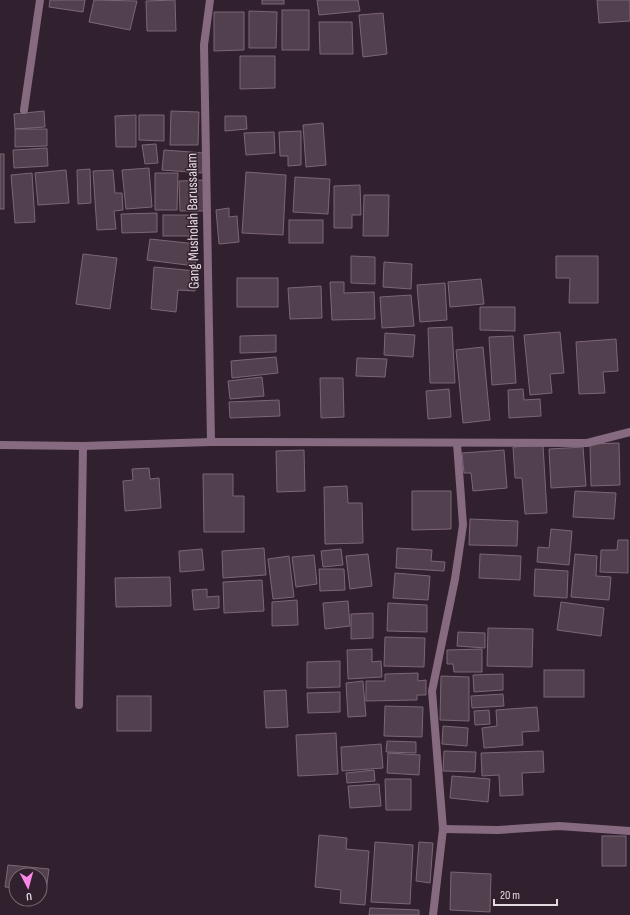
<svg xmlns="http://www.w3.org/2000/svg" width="630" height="915" font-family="'Sofia Sans Condensed',sans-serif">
<rect width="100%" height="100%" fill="#31202d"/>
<g fill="#53404e" stroke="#7b6676">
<polygon points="50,0 85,0 83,12 49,7"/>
<polygon points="94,0 137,1 130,30 89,22"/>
<polygon points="175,0 176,31 147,31 146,1"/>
<rect x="262" y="0" width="22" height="4"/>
<polygon points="317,0 358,0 360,11 319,15"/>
<polygon points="597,0 630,0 630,21 599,23"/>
<rect x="282" y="10" width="27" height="40"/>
<polygon points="249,11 277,12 276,48 249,48"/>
<polygon points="214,12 244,12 244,50 214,51"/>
<polygon points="383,13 387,54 363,57 359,15"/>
<polygon points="319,22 352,22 353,54 320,54"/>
<polygon points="240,56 275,56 275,88 240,89"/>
<polygon points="44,111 45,127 15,129 14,114"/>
<polygon points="171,111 199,112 198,145 170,145"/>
<polygon points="136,115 136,147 116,147 115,116"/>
<polygon points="139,115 164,115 164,141 139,140"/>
<polygon points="225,116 246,116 247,129 225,131"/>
<polygon points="323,123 326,165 306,167 303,125"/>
<polygon points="15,129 47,129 47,146 15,147"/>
<polygon points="301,131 301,165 288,166 288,156 280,156 279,132"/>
<polygon points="274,132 275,153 246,155 244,133"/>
<polygon points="156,144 158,163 145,164 142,145"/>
<polygon points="47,148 48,166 14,168 13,150"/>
<polygon points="164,150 204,153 202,173 162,170"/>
<rect x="0" y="154" width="4" height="55"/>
<polygon points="149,168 152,207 126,209 122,170"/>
<polygon points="90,169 91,203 78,204 77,170"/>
<polygon points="66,170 69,203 38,205 35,173"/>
<polygon points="113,170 115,193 122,193 123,210 114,211 116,229 97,230 93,171"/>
<polygon points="246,172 286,175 283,235 242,233"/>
<polygon points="32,173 35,222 15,223 11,175"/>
<polygon points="155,173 178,173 177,210 155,210"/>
<polygon points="295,177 330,179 328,214 293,212"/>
<polygon points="204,180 205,211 180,211 179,181"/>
<polygon points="360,185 361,215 352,215 352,228 334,228 334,186"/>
<polygon points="364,195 389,195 388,236 363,236"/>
<polygon points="229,208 229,217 237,216 239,242 219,244 216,210"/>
<polygon points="157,213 157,232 122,233 121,214"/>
<rect x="163" y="215" width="31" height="21"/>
<rect x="289" y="220" width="34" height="23"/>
<polygon points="150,239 197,244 195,266 147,260"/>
<polygon points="83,254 117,258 110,309 76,304"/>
<polygon points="351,256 375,257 375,284 351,283"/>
<polygon points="556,256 598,256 598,303 569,303 570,278 556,278"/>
<polygon points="384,262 412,264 411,289 383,287"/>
<polygon points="154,267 196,271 195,291 178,290 176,312 151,309"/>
<rect x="237" y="278" width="41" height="29"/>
<polygon points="481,279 484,304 450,307 448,282"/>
<polygon points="330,282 344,282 344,293 374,292 375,319 332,320"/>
<polygon points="445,283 447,320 420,322 417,285"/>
<polygon points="321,286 322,318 290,319 288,288"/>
<polygon points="411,295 414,326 382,328 380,297"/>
<polygon points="480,307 515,307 515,331 480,330"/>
<polygon points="452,327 455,383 430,383 428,328"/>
<polygon points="560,332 564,373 550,374 552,393 530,395 524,335"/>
<polygon points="385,333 415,335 413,357 384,355"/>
<polygon points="276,335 276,352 240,353 240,336"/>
<polygon points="513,336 516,383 492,385 489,337"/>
<polygon points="616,339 618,371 603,372 605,393 579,394 576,342"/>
<polygon points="483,347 490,420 463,423 456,350"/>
<polygon points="276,357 278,373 232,378 231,361"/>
<polygon points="357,358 387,359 385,377 356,376"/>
<polygon points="262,377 264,396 230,399 228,381"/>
<polygon points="320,378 343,378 344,417 321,418"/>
<polygon points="449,389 451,417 428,419 426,391"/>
<polygon points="523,389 524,400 540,399 541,416 509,418 508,390"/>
<polygon points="279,400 280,416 230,418 229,402"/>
<polygon points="619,443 620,485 591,486 590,444"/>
<polygon points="543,445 547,513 525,514 522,478 515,478 513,447"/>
<polygon points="583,447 586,486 551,488 549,449"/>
<polygon points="304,450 305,491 277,492 276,451"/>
<polygon points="504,450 507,488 473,491 471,473 464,473 462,453"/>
<polygon points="149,468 150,479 159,478 161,508 125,511 123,481 133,480 132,469"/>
<polygon points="203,474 233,474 233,496 244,496 244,532 204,532"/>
<polygon points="347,486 348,503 362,503 363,543 325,544 324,487"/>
<polygon points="412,491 451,491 451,529 412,530"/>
<polygon points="575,491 616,493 614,519 573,517"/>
<polygon points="470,519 518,521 517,546 469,545"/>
<polygon points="551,529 572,531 569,565 537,562 538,547 549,548"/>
<polygon points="618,540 628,540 628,573 600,572 601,550 617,550"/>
<polygon points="264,548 266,575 223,578 222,551"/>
<polygon points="397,548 432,550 431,561 445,562 444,571 396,568"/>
<polygon points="202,549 204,570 180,572 179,551"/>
<polygon points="341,549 343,565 323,567 321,551"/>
<polygon points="368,554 372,586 350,589 346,556"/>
<polygon points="480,554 521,556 520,580 479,578"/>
<polygon points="575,554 597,556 596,576 611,577 609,600 571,597"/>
<polygon points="314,555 317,584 296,587 292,557"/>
<polygon points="289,556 294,597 273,599 268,559"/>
<polygon points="319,569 344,569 345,590 320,591"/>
<polygon points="535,569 568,571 567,598 534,596"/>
<polygon points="395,573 430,576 428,600 393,598"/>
<polygon points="170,577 171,606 116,607 115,578"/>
<polygon points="262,580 264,611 224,613 223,582"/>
<polygon points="207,589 207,597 219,596 219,608 194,610 192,590"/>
<polygon points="297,600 298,625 272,626 272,602"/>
<polygon points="348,601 350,626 325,629 323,603"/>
<polygon points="561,602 604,608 601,636 557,630"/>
<polygon points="388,603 427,605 427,632 387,631"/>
<polygon points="373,613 373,638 351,639 351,614"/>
<polygon points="488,628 533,629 532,667 487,666"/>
<polygon points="458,632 485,633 485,648 457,646"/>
<polygon points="385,637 425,638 424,667 384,666"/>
<polygon points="372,649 372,662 381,661 382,677 348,679 347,650"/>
<polygon points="482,649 482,672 454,672 453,664 447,664 447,650"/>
<polygon points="340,661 340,687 307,688 307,662"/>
<rect x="544" y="670" width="40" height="27"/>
<polygon points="418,673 418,681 426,680 426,695 417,695 417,700 366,701 366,681 385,681 385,674"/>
<polygon points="503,674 503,690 474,692 473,675"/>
<polygon points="441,676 469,677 469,721 440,720"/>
<polygon points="363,681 366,716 348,717 346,683"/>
<polygon points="286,690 288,727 266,728 264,691"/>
<polygon points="340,692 340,712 308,713 307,693"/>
<polygon points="503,694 504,706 472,708 471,696"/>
<rect x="117" y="696" width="34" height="35"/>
<polygon points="385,706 423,707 422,737 384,736"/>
<polygon points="537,707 539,731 522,732 523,745 484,748 482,728 497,726 496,710"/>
<polygon points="489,710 490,724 475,725 474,711"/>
<polygon points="443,726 468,728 467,746 442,744"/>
<polygon points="336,733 338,774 298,776 296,735"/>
<polygon points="387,741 416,742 416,753 386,752"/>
<polygon points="381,744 383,768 342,771 341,747"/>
<polygon points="444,751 476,752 475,772 443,771"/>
<polygon points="543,751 544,772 522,773 523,795 500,796 499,775 482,776 481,753"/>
<polygon points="388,753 420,755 419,775 387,773"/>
<polygon points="374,770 375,781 347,783 346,773"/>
<polygon points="452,776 490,779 488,802 450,798"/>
<polygon points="385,779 411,779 411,810 386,810"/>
<polygon points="379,784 381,806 350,808 348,786"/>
<polygon points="319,835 347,838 346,849 369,851 365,905 340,903 341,890 315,887"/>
<rect x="602" y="836" width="24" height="30"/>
<polygon points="375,842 413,845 410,904 371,902"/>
<polygon points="419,842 433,843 430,883 416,881"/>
<polygon points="8,865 49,869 46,891 40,891 40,875 16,875 16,888 5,887"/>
<polygon points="451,872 491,874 490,912 450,910"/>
<polygon points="370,908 419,910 419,915 369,915"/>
</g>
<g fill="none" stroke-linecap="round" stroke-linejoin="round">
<g stroke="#866a7f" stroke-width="8">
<polyline points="210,0 204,45 211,442"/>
<polyline points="24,110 40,0"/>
<polyline points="0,445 83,446 211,442 587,443 630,432"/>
<polyline points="79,705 83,446"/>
<polyline points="443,829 498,830 559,826 630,831"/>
<polyline points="433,915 443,829 432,691 455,579 463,525 457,443"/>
</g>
</g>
<g text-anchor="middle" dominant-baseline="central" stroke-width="3" stroke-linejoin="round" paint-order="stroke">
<g font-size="15" fill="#e4d9e1" stroke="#31202d">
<text transform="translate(193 221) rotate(-91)">Gang Musholah Barussalam</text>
</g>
</g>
<g transform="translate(28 887) rotate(174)"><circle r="19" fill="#31202d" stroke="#796a75"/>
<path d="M0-3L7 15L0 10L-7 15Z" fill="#fb87e5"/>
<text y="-6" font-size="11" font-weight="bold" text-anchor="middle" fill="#e4d9e1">U</text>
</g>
<path d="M494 899v6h63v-6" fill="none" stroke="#e4d9e1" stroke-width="2"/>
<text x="500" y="899" font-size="12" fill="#e4d9e1" stroke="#31202d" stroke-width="3" paint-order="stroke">20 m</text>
</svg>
